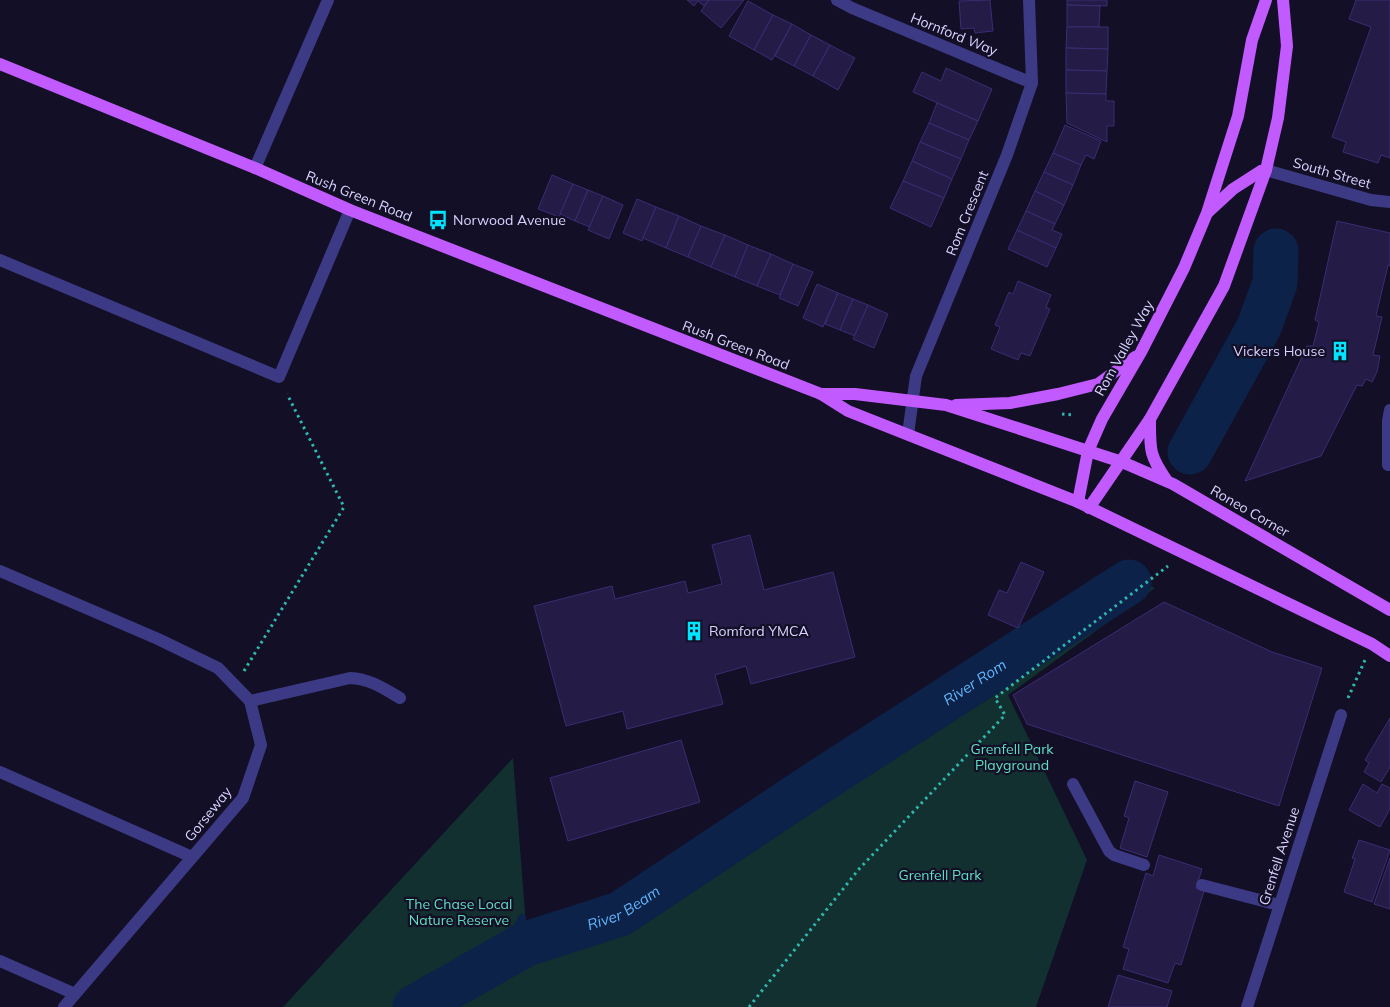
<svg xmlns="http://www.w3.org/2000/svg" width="1390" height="1007" font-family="Mulish,sans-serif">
<rect width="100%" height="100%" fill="#130f26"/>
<polygon fill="#12302f" points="1140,581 1155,588 1008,695 1087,860 1036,1007 283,1007 513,758 528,951 581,940 703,868 928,727"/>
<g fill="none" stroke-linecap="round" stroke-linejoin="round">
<polyline stroke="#0c2248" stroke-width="8" points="503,956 522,918"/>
<g stroke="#0c2248" stroke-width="45">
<polyline points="1190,452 1259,327 1275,283 1276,251"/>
<path id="s1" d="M 415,1007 L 526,944 L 620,914 L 820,781 L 1129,582"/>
</g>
</g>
<g fill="#241b47" stroke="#3b2d73">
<polygon points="687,0 709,0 704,6 698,1 694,6"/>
<polygon points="709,0 744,0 721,28 701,11"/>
<polygon points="990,0 993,31 975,33 974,28 961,29 959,1"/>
<polygon points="1067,0 1107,0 1107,6 1067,5"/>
<polygon points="1356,0 1390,0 1390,158 1381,155 1378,163 1343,152 1346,142 1332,137 1371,27 1349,19"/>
<polygon points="748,1 773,15 754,50 729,36"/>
<polygon points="1067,5 1100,6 1099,27 1067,27"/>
<polygon points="773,15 792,24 772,60 754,50"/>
<polygon points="792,24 811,35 794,66 775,56"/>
<polygon points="1067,27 1108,27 1108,49 1066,48"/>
<polygon points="811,35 830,45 813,76 794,66"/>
<polygon points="830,45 855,58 838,90 813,76"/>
<polygon points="1066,48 1108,49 1107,71 1066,70"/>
<polygon points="946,68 992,89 978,121 913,92 922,72 941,81"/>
<polygon points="1066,70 1107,71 1106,94 1066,93"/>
<polygon points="1066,93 1106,94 1106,101 1114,101 1114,126 1107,126 1107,142 1067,123"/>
<polygon points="937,103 978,121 969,140 929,123"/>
<polygon points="929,123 969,140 961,159 920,142"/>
<polygon points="1065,125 1101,141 1094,159 1086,155 1081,165 1053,153"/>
<polygon points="920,142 961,159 952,179 912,161"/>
<polygon points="1053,153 1081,165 1073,185 1044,172"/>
<polygon points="912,161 952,179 944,198 903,181"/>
<polygon points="1044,172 1073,185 1064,205 1035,191"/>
<polygon points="552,175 573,184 559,217 538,209"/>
<polygon points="903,181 944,198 931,227 890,208"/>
<polygon points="573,184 588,190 575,221 560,214"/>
<polygon points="588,190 603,196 590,227 575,221"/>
<polygon points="1035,191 1064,205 1055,224 1026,211"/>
<polygon points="603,196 623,205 609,239 588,230"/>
<polygon points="637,199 656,207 642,241 623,233"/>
<polygon points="656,207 679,216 666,248 643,238"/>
<polygon points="1026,211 1055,224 1052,230 1062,234 1056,248 1017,230"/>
<polygon points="679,216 701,226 688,257 666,248"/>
<polygon points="1337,221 1390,233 1390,266 1388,265 1376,316 1382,317 1373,355 1380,356 1377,372 1372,382 1366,379 1362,386 1357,385 1321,456 1245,481 1307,346 1313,346 1319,322 1315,320"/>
<polygon points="701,226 725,235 711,267 688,257"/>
<polygon points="1017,230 1056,248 1047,267 1008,249"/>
<polygon points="725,235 748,245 735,277 711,267"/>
<polygon points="748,245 771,254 757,286 735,277"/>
<polygon points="771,254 793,264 780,295 757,286"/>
<polygon points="793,264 813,272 798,306 779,298"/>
<polygon points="1018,281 1051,295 1046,307 1050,309 1030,356 1021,353 1018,360 991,349 1000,327 995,325 1009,292 1013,294"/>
<polygon points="817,284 838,293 823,327 803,318"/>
<polygon points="838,293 853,299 840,330 825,324"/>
<polygon points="853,299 868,305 855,336 840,330"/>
<polygon points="868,305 888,314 874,348 853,339"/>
<polygon points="750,535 764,590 833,572 855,657 751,684 746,666 715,675 723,704 627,729 623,711 566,726 534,606 612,586 615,599 685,581 688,593 722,584 712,545"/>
<polygon points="1021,562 1044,572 1018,628 988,615 999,590 1007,593"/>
<polygon points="1164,602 1272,652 1322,668 1279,806 1027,724 1013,695"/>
<polygon points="1390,718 1390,767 1381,782 1364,772 1369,763 1365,760"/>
<polygon points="681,740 700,802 568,841 550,778"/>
<polygon points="1135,781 1168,792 1147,857 1120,848 1129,818 1124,816"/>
<polygon points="1363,784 1377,793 1382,784 1390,788 1390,809 1380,827 1349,810"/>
<polygon points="1359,840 1390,850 1372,902 1344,892 1355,859 1352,858"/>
<polygon points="1159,855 1202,869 1196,888 1204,891 1181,965 1175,963 1168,983 1123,969 1129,949 1123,947 1146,873 1153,876"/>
<polygon points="1390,858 1390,909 1374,904"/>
<polygon points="1118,975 1172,991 1167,1007 1108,1007"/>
</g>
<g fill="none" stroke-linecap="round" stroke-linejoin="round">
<g stroke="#2fb8b0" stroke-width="3" stroke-dasharray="2.5 4" stroke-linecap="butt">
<polyline points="1062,414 1074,415"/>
<polyline points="244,671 344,507 287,394"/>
<polyline points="1348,698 1365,660"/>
<polyline points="749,1007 859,869 1005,715 995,698 1168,566"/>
</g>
<g stroke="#3d3a85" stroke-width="12">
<polyline points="0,260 279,377 350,210"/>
<polyline points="1388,465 1388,421 1390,410"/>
<path d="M 250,701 L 350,678 C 370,679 383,688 400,698"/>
<polyline points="0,772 192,857"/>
<polyline points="1073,784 1109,851 1114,855 1144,865"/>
<polyline points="1202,885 1279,905"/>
</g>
<g stroke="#3d3a85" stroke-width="12">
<polyline points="837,0 852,8 1032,83"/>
<polyline points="255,168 328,0"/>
<polyline points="908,434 916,376 1007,155 1032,83 1029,0"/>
<polyline points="0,571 158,639 218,668 250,701 261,745 243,798 64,1007"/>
<polyline points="0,961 75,994"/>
<polyline points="1247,1007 1341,715"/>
</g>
<polyline stroke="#3d3a85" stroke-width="12" points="1266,170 1371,200 1390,202"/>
<g stroke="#c25bff" stroke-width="12">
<polyline points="0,64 255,168 350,210 821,394 848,411 1078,502 1372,644 1390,656"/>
<polyline points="1208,212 1233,189 1261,171 1266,170"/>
<polyline points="821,394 855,394 946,405 1122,462 1173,484 1390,610"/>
<polyline points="956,405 1010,403 1058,394 1098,384 1135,357"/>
<path d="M 1150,419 C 1150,450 1149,455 1167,481"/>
<polyline points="1078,502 1088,451 1102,419 1141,352 1184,268 1207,213 1238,116 1252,40 1266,0"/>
<polyline points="1089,508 1150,419 1224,286 1266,170 1278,118 1287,46 1283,0"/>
</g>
</g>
<defs>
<symbol id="bus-bare" viewBox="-9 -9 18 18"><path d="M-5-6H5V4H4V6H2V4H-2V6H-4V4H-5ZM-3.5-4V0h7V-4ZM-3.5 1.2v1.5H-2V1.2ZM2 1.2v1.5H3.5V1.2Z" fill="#00e5ff" stroke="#130f26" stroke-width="2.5" paint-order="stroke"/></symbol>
<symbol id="building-bare" viewBox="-9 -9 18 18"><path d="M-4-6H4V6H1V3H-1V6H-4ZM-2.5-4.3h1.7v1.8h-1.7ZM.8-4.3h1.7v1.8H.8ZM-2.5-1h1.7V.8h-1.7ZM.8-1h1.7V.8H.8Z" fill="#00e5ff" stroke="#130f26" stroke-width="2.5" paint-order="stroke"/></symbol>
</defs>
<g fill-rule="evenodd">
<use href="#bus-bare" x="424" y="206" width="28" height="28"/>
<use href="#building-bare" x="1326" y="337" width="28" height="28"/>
<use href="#building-bare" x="680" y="617" width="28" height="28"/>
</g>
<g text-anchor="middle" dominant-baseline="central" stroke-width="4.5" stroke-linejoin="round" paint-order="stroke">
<g font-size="14" fill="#d9d4ff" stroke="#130f26">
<text transform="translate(954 34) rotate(22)">Hornford Way</text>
<text transform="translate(1332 173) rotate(16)">South Street</text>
<text transform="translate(359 196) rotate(22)">Rush Green Road</text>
<text transform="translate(967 213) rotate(-68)">Rom Crescent</text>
<text transform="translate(736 345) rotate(21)">Rush Green Road</text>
<text transform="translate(1124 348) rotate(-61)">Rom Valley Way</text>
<text transform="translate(1250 511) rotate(30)">Roneo Corner</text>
<text transform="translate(208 814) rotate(-51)">Gorseway</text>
<text transform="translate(1279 856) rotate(-72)">Grenfell Avenue</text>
</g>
<g font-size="14" fill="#d9d4ff" stroke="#130f26" text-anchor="start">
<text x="453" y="220">Norwood Avenue</text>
<text x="1325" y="351" text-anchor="end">Vickers House</text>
<text x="709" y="631">Romford YMCA</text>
</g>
<g font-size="14" fill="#5fe0c0" stroke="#130f26">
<text x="1012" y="749">Grenfell Park<tspan x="1012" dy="16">Playground</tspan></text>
<text x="940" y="875">Grenfell Park</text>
<text x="459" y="904">The Chase Local<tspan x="459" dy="16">Nature Reserve</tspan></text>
</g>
<g font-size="15" font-style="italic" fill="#62b6ff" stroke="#130f26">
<text stroke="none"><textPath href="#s1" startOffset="650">River Rom</textPath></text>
<text stroke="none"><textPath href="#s1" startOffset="232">River Beam</textPath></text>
</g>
</g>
</svg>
